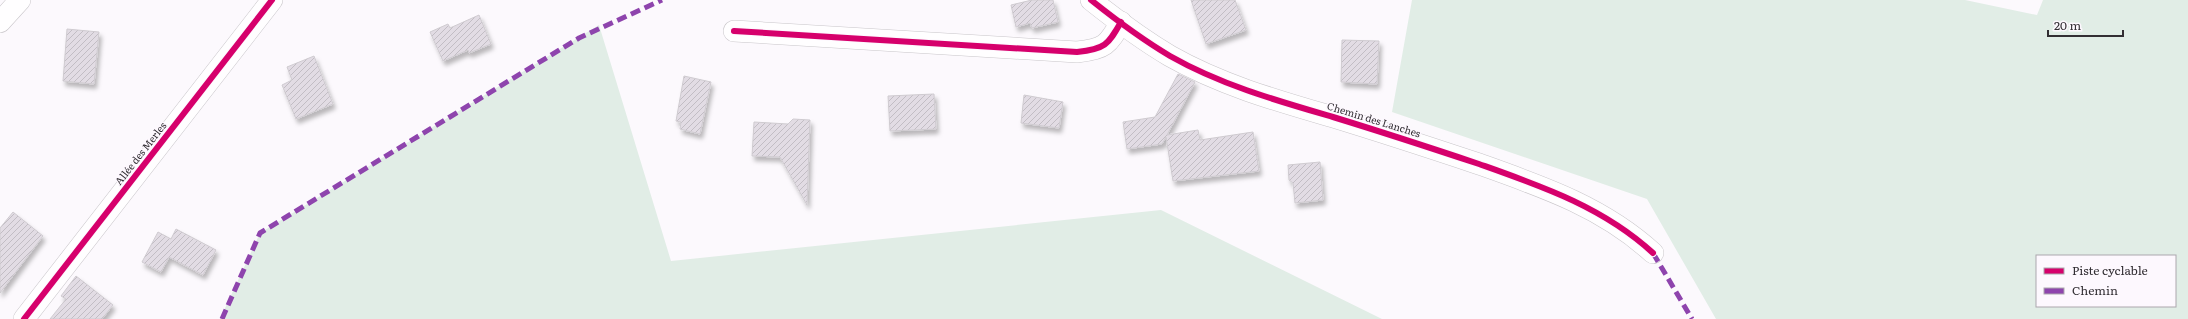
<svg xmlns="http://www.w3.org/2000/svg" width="2188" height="319" font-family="Literata,serif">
<defs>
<pattern id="building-hatch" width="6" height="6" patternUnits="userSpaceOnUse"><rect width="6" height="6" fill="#e2dce4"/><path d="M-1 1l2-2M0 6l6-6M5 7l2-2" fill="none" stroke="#c2bdc4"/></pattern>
<filter id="shadow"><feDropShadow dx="2.5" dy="4.5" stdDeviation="2" flood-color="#0004"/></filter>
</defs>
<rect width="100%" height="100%" fill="#fcf9fd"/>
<g fill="#e1ede6" fill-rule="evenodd">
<path d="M 1412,0 L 1965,0 L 2037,15 L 2043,0 L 2188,0 L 2188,319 L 1716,319 L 1647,199 L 1392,112 ZM 2037,256 L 2175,256 L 2175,306 L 2037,306 Z"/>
<polygon points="599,25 671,261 1161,210 1382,319 220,319 260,233"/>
</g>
<g fill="url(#building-hatch)" stroke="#cfcbd0" filter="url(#shadow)">
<polygon points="1032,0 1053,0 1058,22 1032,28 1030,23 1016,27 1011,5"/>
<polygon points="1191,0 1235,0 1246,30 1206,44"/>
<polygon points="479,15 491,44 469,53 468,50 443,61 430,32 448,24 450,28"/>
<polygon points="67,29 99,32 94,84 63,81"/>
<polygon points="1342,40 1379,41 1377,84 1341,82"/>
<polygon points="314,56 333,104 296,119 282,85 292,80 287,67"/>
<polygon points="1178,74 1195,82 1167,135 1198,130 1200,140 1253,132 1259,171 1173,181 1166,137 1162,144 1127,149 1123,122 1155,117"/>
<polygon points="684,76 711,82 700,134 680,129 681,122 676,121"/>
<polygon points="934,94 936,129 890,131 888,96"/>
<polygon points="1024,95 1063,102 1059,128 1021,123"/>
<polygon points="793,119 810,120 807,205 780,157 752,156 754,122 788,124"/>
<polygon points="1320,162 1323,200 1295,203 1293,183 1289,180 1288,165"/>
<polygon points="13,212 43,236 0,293 0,228"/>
<polygon points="176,229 216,250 203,275 169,257 161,272 142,262 158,232 171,239"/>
<polygon points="76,276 113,305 102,319 50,319 66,299 61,296"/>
</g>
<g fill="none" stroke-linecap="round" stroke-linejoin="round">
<defs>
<g id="street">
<path d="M 1091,0 C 1116,20 1143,40 1170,56 C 1221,85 1278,101 1333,117 C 1382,132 1431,148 1479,164 C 1541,186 1603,207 1653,253"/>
<polyline points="0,22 20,0"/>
<path d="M 734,31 L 1077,52 C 1105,49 1108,45 1121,22"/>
<polyline points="24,319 272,0"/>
</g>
</defs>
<use href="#street" stroke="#c9c6ca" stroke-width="22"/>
<use href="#street" stroke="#fffeff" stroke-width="21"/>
<g stroke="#8e44ad" stroke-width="5" stroke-dasharray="10 5" stroke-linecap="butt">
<polyline points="1653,253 1692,319"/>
<polyline points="222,319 260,233 579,38 662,0"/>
</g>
<defs>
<g id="cycleway">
<path d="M 1091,0 C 1116,20 1143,40 1170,56 C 1221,85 1278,101 1333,117 C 1382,132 1431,148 1479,164 C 1541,186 1603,207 1653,253"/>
<path d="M 734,31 L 1077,52 C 1105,49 1108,45 1121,22"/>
<polyline points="24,319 272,0"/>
</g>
</defs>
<use href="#cycleway" stroke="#fdf8fe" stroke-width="8"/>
<use href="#cycleway" stroke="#d6006c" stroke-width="6"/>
</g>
<g text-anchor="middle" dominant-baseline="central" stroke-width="3" stroke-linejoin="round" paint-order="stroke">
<g font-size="10" fill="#322e33" stroke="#fdf8fe">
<text transform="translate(1374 119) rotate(17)">Chemin des Lanches</text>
<text transform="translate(140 153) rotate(-52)">Allée des Merles</text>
</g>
</g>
<rect x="2036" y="255" width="140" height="52" fill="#fdf8fe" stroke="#aca7ad"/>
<rect x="2044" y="268" width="20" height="6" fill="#d6006c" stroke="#aca7ad"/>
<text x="2072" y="275" font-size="12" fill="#322e33">Piste cyclable</text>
<rect x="2044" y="288" width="20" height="6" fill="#8e44ad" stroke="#aca7ad"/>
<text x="2072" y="295" font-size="12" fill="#322e33">Chemin</text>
<path d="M2048 30v6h75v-6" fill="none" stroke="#322e33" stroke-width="2"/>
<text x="2054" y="30" font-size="12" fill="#322e33" stroke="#fdf8fe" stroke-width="3" paint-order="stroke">20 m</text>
</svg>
